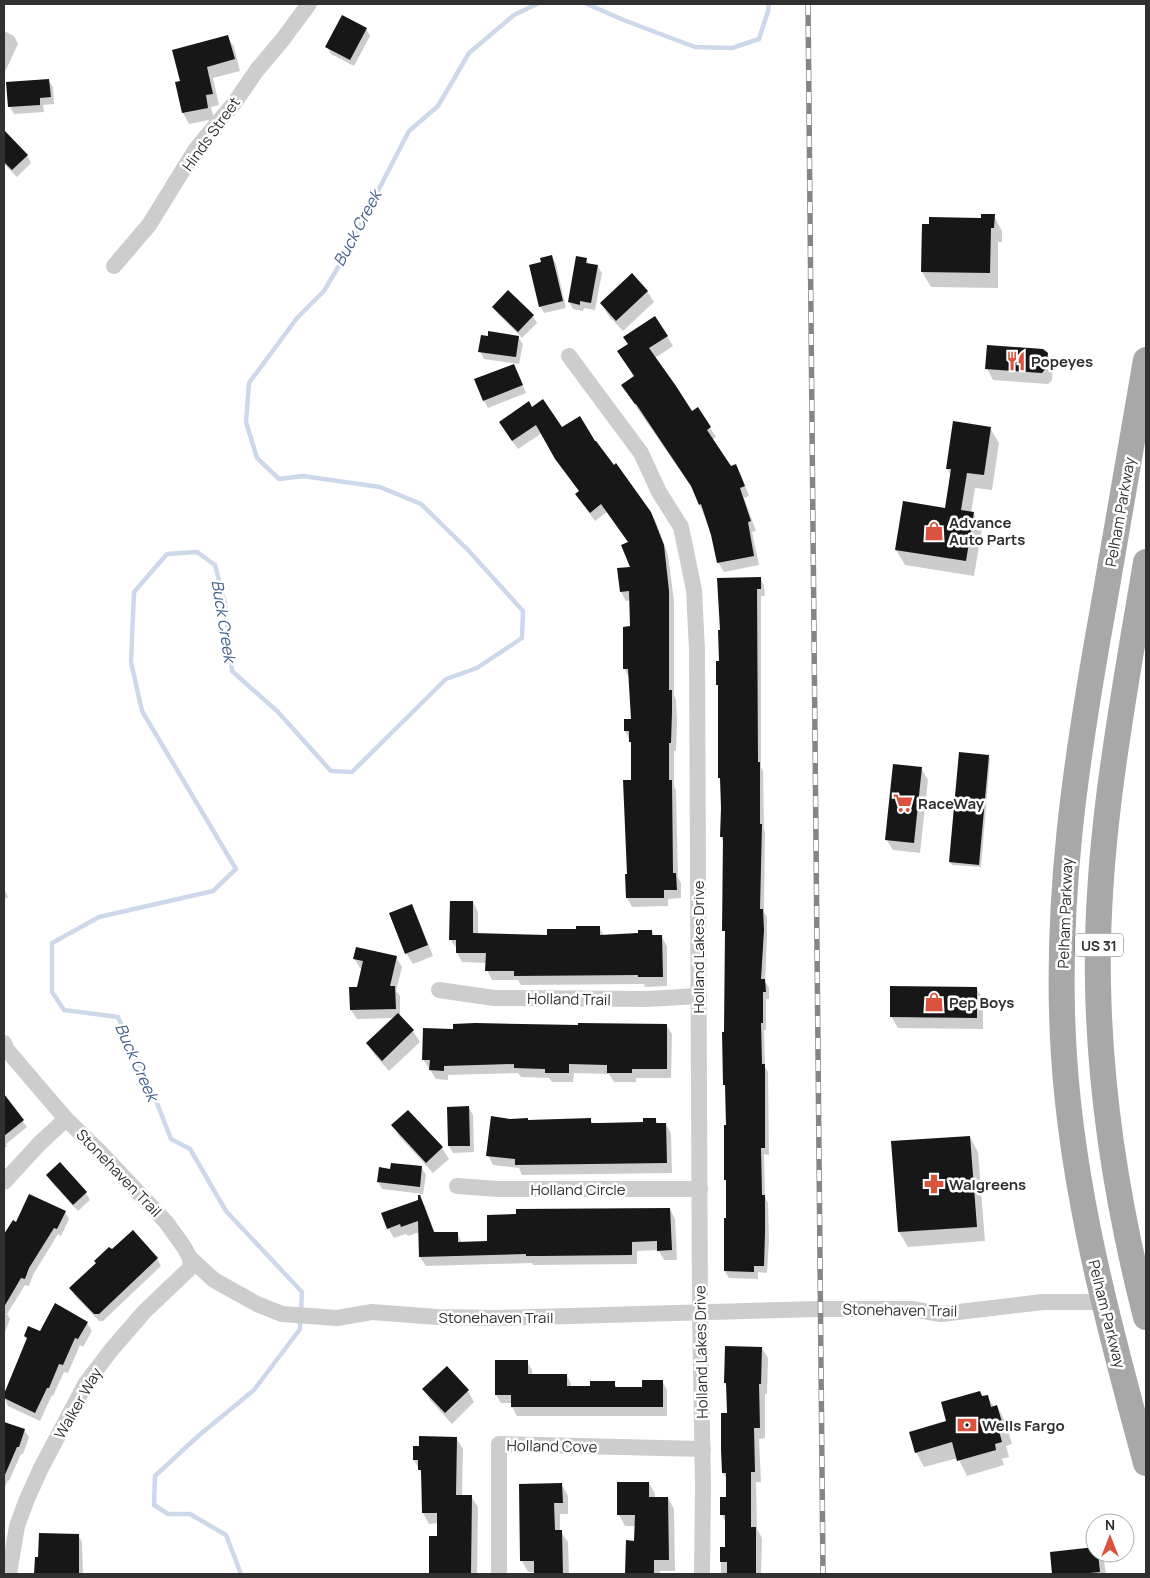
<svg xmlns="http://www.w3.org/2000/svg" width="1150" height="1578" font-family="Manrope,sans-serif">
<rect width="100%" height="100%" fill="#fff"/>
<g fill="#0003">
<polygon points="366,29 370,36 354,66 331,54 327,47"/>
<polygon points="4,31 14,36 18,44 4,74"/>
<polygon points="227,36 234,47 240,71 213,78 219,105 211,107 214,119 189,124 183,113 176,83 182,82"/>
<polygon points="48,80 53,87 54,104 43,105 44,112 14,114 10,107 8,83"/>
<polygon points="4,132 27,155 31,163 17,177 4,164"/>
<polygon points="994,216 1002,231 1002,242 998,242 998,288 931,287 922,272 982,219"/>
<polygon points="552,257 556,264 566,308 544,313 540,306 542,263"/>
<polygon points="586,259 589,264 597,266 602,273 595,310 584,308 583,311 573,309 569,302"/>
<polygon points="647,291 654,302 623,331 608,315 602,304"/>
<polygon points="508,292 533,316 537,323 522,338 498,314 493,307"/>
<polygon points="667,336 673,346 655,358 691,413 698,409 716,437 712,440 731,467 735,465 741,475 749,496 744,498 756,531 752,532 759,565 724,572 718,562 712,534 693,489 628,395 635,377 625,361"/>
<polygon points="518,337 523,344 519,364 484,359 480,351"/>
<polygon points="1047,354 1053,366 1052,380 1048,384 993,380 987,369"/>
<polygon points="517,372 526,393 488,408 484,401"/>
<polygon points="532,409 562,429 595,443 650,512 656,522 668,555 674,601 674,695 676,700 677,721 676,751 674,751 674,786 676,790 678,878 681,883 681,898 668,899 668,906 632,907 627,898 632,782 632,745 625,731 632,720 629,677 624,668 631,628 631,600 626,601 621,592 632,568 629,543 607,512 595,521 582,503 580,492 542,433 518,449 505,431"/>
<polygon points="990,428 999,443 992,490 975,488 971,513 973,513 982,528 974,576 905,565 896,550 947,509 951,476 947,468"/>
<polygon points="760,578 764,585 765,596 761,596 761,767 763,771 764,830 765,832 764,912 767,917 767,938 765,981 769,988 769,999 766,999 766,1030 764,1030 765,1067 768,1072 769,1155 764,1154 765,1197 768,1203 769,1241 767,1273 758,1272 758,1279 729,1278 725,1271 727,1183 725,1180 727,1127 727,1089 724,1085 726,934 724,930 724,843 721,837 721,781 719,778 719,688 717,684 721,662"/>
<polygon points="989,756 990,759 981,867 952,865 950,862"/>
<polygon points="921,768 928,780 920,853 893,850 886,839"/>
<polygon points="4,889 8,897 4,899"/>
<polygon points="473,902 478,912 478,934 548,936 599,927 604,936 639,934 652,931 654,936 661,936 667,946 667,986 645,987 644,984 521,985 518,980 492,980 487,970 487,963 462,962 457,953 457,949 450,939"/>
<polygon points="411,905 417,916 433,956 413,964 406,953"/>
<polygon points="396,957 402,967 396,991 400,996 400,1017 413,1031 420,1042 389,1071 374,1054 367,1043 395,1018 357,1019 351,1010 363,968 360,968 354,958"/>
<polygon points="977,989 983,1000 983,1029 898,1028 891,1016"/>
<polygon points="666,1025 672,1034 671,1078 636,1078 636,1082 614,1082 609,1074 574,1073 573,1082 552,1082 549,1078 521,1077 518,1073 448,1075 448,1080 436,1079 423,1059 455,1030"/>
<polygon points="4,1096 27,1127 6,1144 7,1146 4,1149"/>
<polygon points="469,1108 473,1115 474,1152 453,1153 449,1146"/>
<polygon points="408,1111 442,1148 449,1159 433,1173 399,1136 393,1126"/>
<polygon points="590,1119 593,1124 644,1123 655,1119 658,1124 666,1124 671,1134 672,1173 522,1175 519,1168 493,1165 488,1155 528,1121"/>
<polygon points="970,1137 978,1152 985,1241 908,1247 899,1232"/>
<polygon points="60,1164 86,1193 90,1200 78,1211 52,1183 48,1176"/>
<polygon points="422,1168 426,1175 423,1194 382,1189 378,1182 380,1169 391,1170"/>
<polygon points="419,1197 425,1206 435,1233 457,1233 462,1243 489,1242 670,1209 675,1219 677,1260 664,1260 658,1250 637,1251 637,1264 533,1265 532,1263 426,1266 420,1257 420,1232 408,1236 406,1234 394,1238 388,1228 419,1201"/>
<polygon points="65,1212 69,1219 61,1236 58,1234 33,1275 29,1286 25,1285 7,1314 10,1319 4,1335 4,1237 13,1222 17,1224"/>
<polygon points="133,1232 157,1259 161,1266 103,1321 99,1321 75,1296 71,1288"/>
<polygon points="87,1323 92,1331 83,1347 80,1345 68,1373 64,1372 53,1396 52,1395 40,1421 8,1406 4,1396 28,1340 25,1336"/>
<polygon points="762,1348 768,1358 767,1394 765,1394 765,1438 759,1439 761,1482 756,1482 757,1529 762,1538 761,1574 721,1574 721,1548 727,1548 727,1524 722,1515 721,1499 728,1499 727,1480 723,1473 728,1414 728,1388 725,1383"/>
<polygon points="527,1362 532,1370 532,1375 567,1376 571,1384 571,1387 591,1387 614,1383 618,1389 644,1389 662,1381 667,1390 667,1416 517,1416 512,1407 512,1403 501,1403 496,1395"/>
<polygon points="424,1389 468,1391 474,1402 452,1424 430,1400"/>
<polygon points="987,1396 994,1407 997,1406 1005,1421 1012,1444 1006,1446 1009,1457 1002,1459 1004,1465 967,1476 958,1458 924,1467 916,1452 948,1422 983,1398"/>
<polygon points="4,1423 24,1430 29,1437 23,1454 21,1454 9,1481 8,1480 4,1490"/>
<polygon points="456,1438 463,1449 462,1496 471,1496 478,1507 477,1574 425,1574 430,1574 438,1537 438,1523 429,1524 423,1513 423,1476 414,1460 414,1447 420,1447"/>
<polygon points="649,1483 655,1494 655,1498 668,1498 674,1509 675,1571 660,1571 660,1574 627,1574 628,1542 635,1542 636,1526 625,1526 619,1515"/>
<polygon points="562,1485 568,1496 568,1514 560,1514 560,1531 568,1542 569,1573 575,1573 576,1574 535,1574 535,1572 528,1572 522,1561"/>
<polygon points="78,1535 82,1542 83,1574 36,1574 36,1558"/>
<polygon points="1095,1548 1095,1553 1099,1553 1104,1561 1106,1574 1054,1574 1051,1553"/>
</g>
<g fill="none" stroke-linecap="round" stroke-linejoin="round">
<g stroke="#cdd9ea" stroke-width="4.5">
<polyline points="587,4 626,21 695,47 732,48 759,39 768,11 769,4"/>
<polyline points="301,1312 302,1292 226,1211 190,1149 171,1139 155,1098 118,1017 64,1010 52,992 52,943 99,917 213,891 236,869 142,711 131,662 134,592 167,554 197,552 215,565 225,603 232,671 278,712 331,771 352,772 446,679 477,668 522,638 523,611 468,550 421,504 380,487 303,476 279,479 257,458 246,422 249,383 297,318 324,291 340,264 409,131 438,106 469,53 514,15 537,4"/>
<polyline points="241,1574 226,1535 190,1514 168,1514 154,1505 155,1476 197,1437 254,1390 300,1329 300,1320"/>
</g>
</g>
<g fill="#171717">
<polygon points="342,15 367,28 350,60 325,47"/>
<polygon points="228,35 235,59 207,67 213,94 206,95 208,108 182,113 175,82 180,81 172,50"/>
<polygon points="49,79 51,97 40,98 40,105 8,107 6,82"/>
<polygon points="4,130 28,155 12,170 4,162"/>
<polygon points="981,214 995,214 994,228 991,228 990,273 921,272 922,224 929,224 929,217 981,218"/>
<polygon points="552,255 563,301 539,307 529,265 541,262 540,258"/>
<polygon points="576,256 587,258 586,263 598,265 591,303 580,301 580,305 568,302"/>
<polygon points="632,273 648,291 616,321 600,303"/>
<polygon points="508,290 534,315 518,332 492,307"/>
<polygon points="655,316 668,336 649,348 676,386 692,411 698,407 711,427 707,430 731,466 736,464 745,486 740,488 751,521 748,522 754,556 717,563 711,535 701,504 699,505 691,486 636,404 635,404 621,385 634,376 617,351 628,344 623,337"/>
<polygon points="488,331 519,336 516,357 478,352 481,335 488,336"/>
<polygon points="987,345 1043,349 1048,353 1046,368 1042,373 985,369"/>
<polygon points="514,364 523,385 483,401 474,379"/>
<polygon points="543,399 562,427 580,416 595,441 596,441 614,465 616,463 651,512 664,545 669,591 669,690 672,690 672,712 671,743 669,743 669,780 672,780 673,873 676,873 677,890 664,890 664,898 626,898 625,874 627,874 623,780 631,780 631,742 629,742 629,731 624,731 624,719 631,719 628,669 623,669 623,627 630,626 629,591 620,592 617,568 630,567 621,545 628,542 601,504 590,513 575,494 579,491 555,459 536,425 512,441 499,422 529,401 532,407"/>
<polygon points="953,421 991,427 984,475 967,473 961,510 974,512 966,561 895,550 903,501 945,508 951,469 946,469"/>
<polygon points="761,577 761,589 757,589 758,762 760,762 760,824 762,824 760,909 763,909 764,930 761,979 765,979 766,992 763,992 763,1023 761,1023 762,1064 765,1064 765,1148 761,1148 762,1195 765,1195 765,1233 764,1266 754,1266 754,1272 724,1271 724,1218 726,1218 726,1180 724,1180 724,1125 726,1125 725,1085 723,1085 722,1032 724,1032 725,931 722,931 723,837 720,837 721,808 720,778 718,778 718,685 716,685 716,661 719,661 718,630 720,630 717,578"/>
<polygon points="959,752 989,755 979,865 949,862"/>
<polygon points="893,764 922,767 914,843 885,840"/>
<polygon points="450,901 473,901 473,933 547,935 547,929 576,929 576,926 600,926 600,935 638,933 638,930 652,930 652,935 662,935 663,977 638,977 638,975 514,976 514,971 485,971 486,953 456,953 456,940 449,940"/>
<polygon points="412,904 428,945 405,954 389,913"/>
<polygon points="356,947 397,956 390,986 395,986 396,1009 350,1010 349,987 357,987 363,961 353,959"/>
<polygon points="890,986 977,987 977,1018 890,1017"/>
<polygon points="398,1013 414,1030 382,1061 366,1043"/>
<polygon points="475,1023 578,1025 578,1023 667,1024 667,1069 632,1069 632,1073 607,1073 607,1065 569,1064 569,1073 545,1073 545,1069 514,1068 514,1064 444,1066 444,1071 429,1070 430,1060 422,1060 423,1028 453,1029 453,1024"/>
<polygon points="4,1094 24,1120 4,1136"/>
<polygon points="469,1106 470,1146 448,1146 447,1107"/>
<polygon points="408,1110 443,1147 426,1163 391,1125"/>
<polygon points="491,1116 510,1119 528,1118 528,1120 591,1118 591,1123 600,1123 643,1122 643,1118 656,1118 656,1123 666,1123 667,1163 515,1165 515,1159 486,1156"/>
<polygon points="970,1136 977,1227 898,1232 891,1141"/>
<polygon points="60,1162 87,1192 73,1205 46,1175"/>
<polygon points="391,1163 422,1166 420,1187 377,1182 379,1167 390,1169"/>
<polygon points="29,1194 66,1211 57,1229 54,1228 29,1268 25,1279 21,1278 4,1307 4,1234 13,1220 16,1222"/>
<polygon points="418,1195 420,1195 434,1232 458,1232 458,1242 487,1241 487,1215 516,1214 516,1209 670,1208 672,1250 657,1251 657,1241 632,1242 632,1255 540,1256 526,1256 526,1254 419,1257 418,1221 401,1227 400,1224 387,1229 381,1213 418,1200"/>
<polygon points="133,1230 158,1258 99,1314 94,1314 69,1288 96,1263 94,1261 109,1247 112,1249"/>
<polygon points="55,1303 88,1322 78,1339 75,1338 63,1365 59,1364 49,1388 47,1388 35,1413 4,1398 4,1394 27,1338 24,1336 28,1326 40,1331"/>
<polygon points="725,1346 762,1347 761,1384 759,1384 760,1428 754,1428 755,1472 751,1472 751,1527 756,1527 756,1574 727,1574 727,1562 720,1562 720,1547 725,1547 725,1515 720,1515 720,1497 726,1497 726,1473 722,1473 721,1450 721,1413 727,1413 726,1383 724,1383"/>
<polygon points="495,1360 528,1360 528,1374 567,1374 567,1386 590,1386 590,1381 615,1381 615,1387 642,1387 642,1380 663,1380 663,1407 511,1407 511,1395 495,1395"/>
<polygon points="447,1366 469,1390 445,1413 422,1389"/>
<polygon points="980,1391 982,1396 988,1395 991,1407 997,1405 1004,1429 999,1431 1002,1442 995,1444 996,1450 957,1461 952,1442 915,1453 909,1432 946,1421 941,1402"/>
<polygon points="4,1422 25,1429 19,1447 17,1447 4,1477"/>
<polygon points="419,1436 457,1437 456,1495 472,1495 471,1574 429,1574 429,1536 437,1536 437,1513 422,1513 421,1470 418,1470 418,1460 413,1460 413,1446 419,1446"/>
<polygon points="617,1482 649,1482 649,1497 668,1497 669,1560 654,1560 654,1574 625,1574 626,1540 634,1541 635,1515 617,1515"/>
<polygon points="562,1483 563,1503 554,1503 555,1530 562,1530 563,1574 534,1574 534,1561 520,1561 519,1484"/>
<polygon points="39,1533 79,1534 79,1574 34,1574 35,1557 38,1557"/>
<polygon points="1095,1547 1095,1553 1098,1553 1100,1572 1080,1574 1052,1574 1050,1552"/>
</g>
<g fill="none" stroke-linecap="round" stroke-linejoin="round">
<g stroke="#cdcdcd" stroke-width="16">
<polyline points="114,266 149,225 196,149 235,102 257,70 283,39 309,4"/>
<polyline points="569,356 641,453 659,492 681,527 694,590 697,650 700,1312 703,1485 702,1574"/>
<polyline points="439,990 494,998 646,999 699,996"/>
<polyline points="4,1043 7,1050 66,1119 100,1152 166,1222 184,1247 190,1258 214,1280 257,1304 282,1314 337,1318 372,1312 437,1317 496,1318 819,1309 912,1309 941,1314 1043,1302 1103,1302"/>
<polyline points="4,1182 40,1143 66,1119"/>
<polyline points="457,1186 498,1189 700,1189"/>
<polyline points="9,1574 17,1526 27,1499 41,1468 86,1383 112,1349 144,1312 189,1269 191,1265 190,1258"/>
<polyline points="499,1574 499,1444 703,1449"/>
</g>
<g stroke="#a8a8a8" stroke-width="26">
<path d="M 1146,360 C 1132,443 1117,526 1103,609 C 1076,759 1054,903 1064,1056 C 1073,1196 1110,1330 1146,1463"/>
<path d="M 1146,562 C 1123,701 1095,842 1098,984 C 1100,1097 1118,1208 1146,1317"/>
</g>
<defs>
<polyline id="rail" points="808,4 823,1574"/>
</defs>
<use href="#rail" stroke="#858585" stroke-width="5.5"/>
<use href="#rail" stroke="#fff" stroke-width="4" stroke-dasharray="11" stroke-linecap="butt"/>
</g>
<defs>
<symbol id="restaurant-bare" viewBox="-9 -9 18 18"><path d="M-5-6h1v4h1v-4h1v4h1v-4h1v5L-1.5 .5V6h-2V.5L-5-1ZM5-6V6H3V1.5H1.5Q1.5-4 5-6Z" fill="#da533f" stroke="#fff" stroke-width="2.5" paint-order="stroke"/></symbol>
<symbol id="shop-bare" viewBox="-9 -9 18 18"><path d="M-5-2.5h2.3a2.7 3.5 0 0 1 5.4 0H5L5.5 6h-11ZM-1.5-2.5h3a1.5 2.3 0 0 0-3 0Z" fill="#da533f" stroke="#fff" stroke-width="2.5" paint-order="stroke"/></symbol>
<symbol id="supermarket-bare" viewBox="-9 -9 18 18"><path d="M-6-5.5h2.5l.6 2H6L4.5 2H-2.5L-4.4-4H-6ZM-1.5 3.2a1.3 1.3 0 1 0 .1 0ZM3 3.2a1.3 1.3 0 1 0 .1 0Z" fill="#da533f" stroke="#fff" stroke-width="2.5" paint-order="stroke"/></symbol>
<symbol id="pharmacy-bare" viewBox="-9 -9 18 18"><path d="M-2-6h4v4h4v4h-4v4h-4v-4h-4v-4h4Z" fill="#da533f" stroke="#fff" stroke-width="2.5" paint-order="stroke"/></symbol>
<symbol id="bank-bare" viewBox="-9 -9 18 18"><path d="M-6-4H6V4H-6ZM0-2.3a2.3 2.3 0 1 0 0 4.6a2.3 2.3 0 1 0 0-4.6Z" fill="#da533f" stroke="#fff" stroke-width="2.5" paint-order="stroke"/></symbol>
</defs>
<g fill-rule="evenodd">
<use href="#restaurant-bare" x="1002" y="347" width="28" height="28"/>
<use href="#shop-bare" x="920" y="517" width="28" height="28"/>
<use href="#supermarket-bare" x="889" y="789" width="28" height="28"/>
<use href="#shop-bare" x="920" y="988" width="28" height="28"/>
<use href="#pharmacy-bare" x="920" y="1170" width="28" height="28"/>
<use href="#bank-bare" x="953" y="1411" width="28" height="28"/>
</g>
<g text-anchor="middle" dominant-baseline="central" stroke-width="5" stroke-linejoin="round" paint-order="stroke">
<rect fill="#fff" stroke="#6e6e6e" stroke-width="1" x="1075" y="933.5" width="48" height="23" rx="4"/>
<g font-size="14" font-weight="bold" fill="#303030">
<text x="1099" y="945">US 31</text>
</g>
<g font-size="15" fill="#303030" stroke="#fff">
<text transform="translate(211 134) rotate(-54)">Hinds Street</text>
<text transform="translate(1120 512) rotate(-80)">Pelham Parkway</text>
<text transform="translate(1065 913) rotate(-88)">Pelham Parkway</text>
<text transform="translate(698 947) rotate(-90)">Holland Lakes Drive</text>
<text transform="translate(569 999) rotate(1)">Holland Trail</text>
<text transform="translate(119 1173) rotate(46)">Stonehaven Trail</text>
<text x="578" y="1189">Holland Circle</text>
<text transform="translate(900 1310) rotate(1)">Stonehaven Trail</text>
<text transform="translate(1107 1314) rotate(76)">Pelham Parkway</text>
<text x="496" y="1317">Stonehaven Trail</text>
<text transform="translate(701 1352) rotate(-91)">Holland Lakes Drive</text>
<text transform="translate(78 1403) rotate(-60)">Walker Way</text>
<text transform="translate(552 1446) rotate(1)">Holland Cove</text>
</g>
<g font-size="15" font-weight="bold" fill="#303030" stroke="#fff" text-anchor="start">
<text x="1031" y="361">Popeyes</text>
<text x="949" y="522">Advance<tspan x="949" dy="17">Auto Parts</tspan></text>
<text x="918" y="803">RaceWay</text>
<text x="949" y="1002">Pep Boys</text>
<text x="949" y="1184">Walgreens</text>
<text x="982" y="1425">Wells Fargo</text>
</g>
<g font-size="16" font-style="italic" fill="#43618d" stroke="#fff">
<text transform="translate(357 228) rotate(-62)">Buck Creek</text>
<text transform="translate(224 621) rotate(81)">Buck Creek</text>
<text transform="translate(137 1062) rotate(66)">Buck Creek</text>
</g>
</g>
<rect width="1150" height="1578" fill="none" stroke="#303030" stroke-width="10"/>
<g transform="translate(1110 1538)"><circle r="24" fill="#ffffff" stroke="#acacac"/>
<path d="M0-4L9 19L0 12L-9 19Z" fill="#da533f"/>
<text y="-8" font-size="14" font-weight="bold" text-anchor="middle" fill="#303030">N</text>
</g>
</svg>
